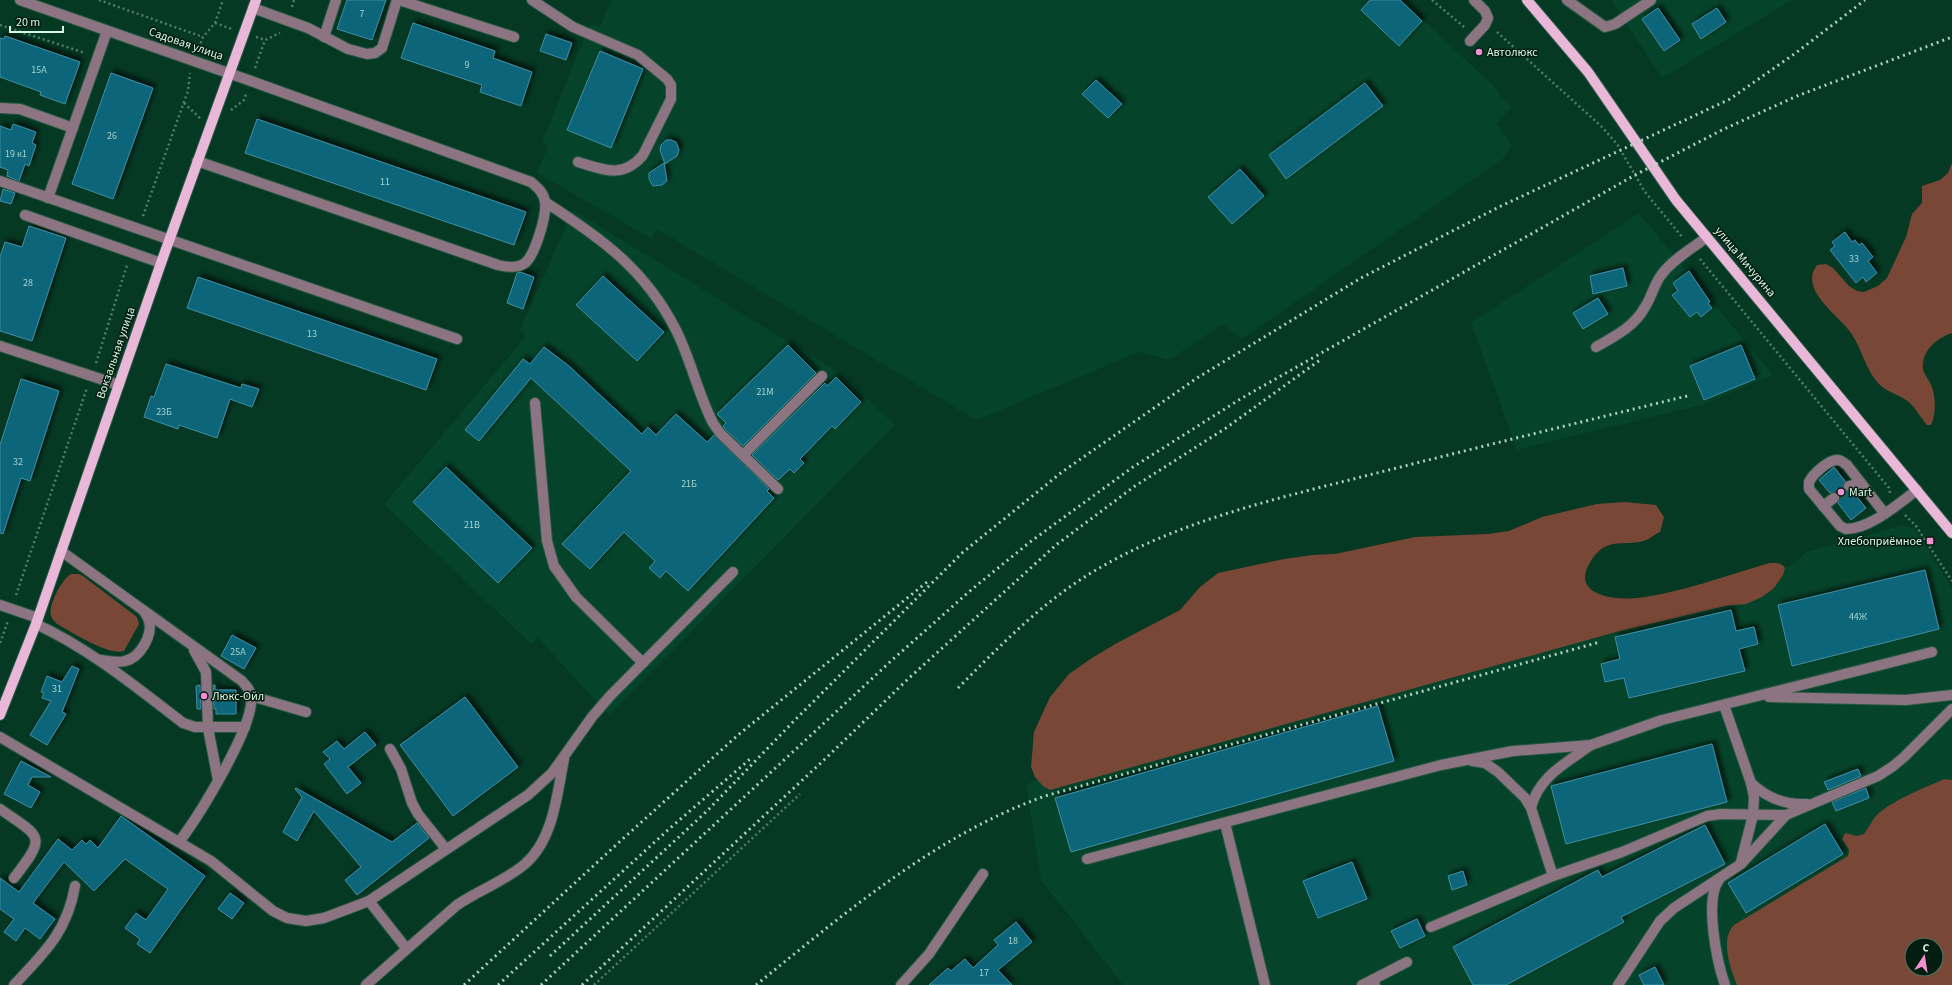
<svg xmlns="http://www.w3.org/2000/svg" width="1952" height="985" font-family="'Source Sans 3',sans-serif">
<defs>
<filter id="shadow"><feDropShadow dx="3.5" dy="-3.5" stdDeviation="2" flood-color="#0009"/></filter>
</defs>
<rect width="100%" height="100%" fill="#053924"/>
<g fill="#05432a" fill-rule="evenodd">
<polygon points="611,0 1402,0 1500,92 1498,93 1512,107 1496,123 1512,145 1504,158 1242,339 1223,324 1169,360 1139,352 976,420 657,229 651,238 537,173 548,146 542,142 590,24 600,27"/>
<polygon points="1611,0 1792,0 1662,78"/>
<polygon points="573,210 843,375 895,425 609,715 538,638 531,644 384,504 526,336 520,330"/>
<polygon points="1639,213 1773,375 1705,404 1517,450 1471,323"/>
<path d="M 1903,525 L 1915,529 L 1952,588 L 1952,985 L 1123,985 L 1041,880 L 1026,785 L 1055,769 L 1792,565 L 1806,552 ZM 1912,945 L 1936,945 L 1936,969 L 1912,969 Z"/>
</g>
<g fill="#794735" fill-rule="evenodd">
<path d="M 1952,163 L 1952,333 C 1937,338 1921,351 1923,369 C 1924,374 1929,380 1931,385 C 1936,395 1936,415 1931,425 L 1927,425 C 1921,418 1916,409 1910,403 C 1901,395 1886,392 1879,384 C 1865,369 1862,349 1851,333 C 1839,315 1798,290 1817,265 L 1826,264 L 1833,268 L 1849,286 L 1857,291 L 1864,292 L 1878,286 L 1887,278 L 1906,237 L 1912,214 L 1922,203 L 1922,186 L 1940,180 L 1948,173 Z"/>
<path d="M 1624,502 L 1656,505 L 1664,517 L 1660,532 C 1655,534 1651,538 1646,540 C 1631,546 1613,539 1600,550 C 1593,556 1586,567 1585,576 C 1584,598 1621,600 1637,598 C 1681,593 1727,575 1770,563 C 1776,563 1781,562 1785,568 L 1783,575 L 1774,588 L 1762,597 L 1746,604 L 1725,606 L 1616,632 L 1050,790 L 1043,786 L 1035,777 L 1031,767 L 1034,732 L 1050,697 L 1069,674 L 1092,658 L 1117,643 L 1180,610 L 1200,587 L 1218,573 L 1284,559 L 1313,555 L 1335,554 L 1415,537 L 1488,534 L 1509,531 L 1542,517 L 1597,504 Z"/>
<path d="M 71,574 L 79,574 L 83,576 L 137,617 L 139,624 L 124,651 C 108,656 72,632 57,624 C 55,622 52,619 51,616 C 48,605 62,579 71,574 Z"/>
<path d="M 1945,779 L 1952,780 L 1952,985 L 1737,985 C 1730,968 1720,939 1734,925 L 1848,856 L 1849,850 L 1842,839 L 1845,833 L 1857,836 L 1864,834 C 1868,828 1872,821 1876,816 C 1890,801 1926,787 1945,779 ZM 1912,945 L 1936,945 L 1936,969 L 1912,969 Z"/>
</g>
<g fill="#09657a" stroke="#418ea4" filter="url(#shadow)">
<polygon points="347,0 386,0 372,40 337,29"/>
<polygon points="1370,0 1400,0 1422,21 1399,46 1361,10"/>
<polygon points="1658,8 1680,40 1664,51 1642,19"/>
<polygon points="1717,8 1726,22 1701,39 1692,24"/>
<polygon points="413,23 495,51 493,58 532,72 521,106 480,92 482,85 401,58"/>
<polygon points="546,34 572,43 566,60 540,51"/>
<polygon points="5,36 80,62 65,104 40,95 41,92 0,77 0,38 4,39"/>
<polygon points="600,51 643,69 611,148 567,130"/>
<polygon points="111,73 153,88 113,199 72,184"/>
<polygon points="1096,80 1122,104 1108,118 1082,94"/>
<polygon points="1365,83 1383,106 1286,179 1269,155"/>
<polygon points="257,119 526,212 514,245 245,153"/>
<polygon points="13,124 36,132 32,143 36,145 29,166 25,164 19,181 7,176 8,170 0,167 0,126 11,130"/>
<polygon points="666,140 671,140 676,142 679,150 677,156 665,164 660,150 661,145"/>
<polygon points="664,163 667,181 662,185 653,186 649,179 649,173"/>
<polygon points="1240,169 1264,196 1232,224 1208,197"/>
<polygon points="3,189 15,193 11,204 0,201"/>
<polygon points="29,226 66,238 32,341 0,331 0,257 5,242 22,247"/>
<polygon points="1845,232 1852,242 1855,240 1859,245 1862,243 1873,257 1868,261 1877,273 1866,282 1863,277 1856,283 1830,250 1835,246 1832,242"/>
<polygon points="1623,268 1627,286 1593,294 1590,276"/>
<polygon points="1689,271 1710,302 1708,303 1712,308 1701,317 1697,312 1690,317 1672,295 1678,291 1673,283"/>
<polygon points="520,272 534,277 523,309 507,303 517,273"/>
<polygon points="603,276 664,332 637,361 576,305"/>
<polygon points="198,277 437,359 426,390 187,308"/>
<polygon points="1598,298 1608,314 1583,329 1573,313"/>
<polygon points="788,345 816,373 743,446 725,429 723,426 726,423 717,414"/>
<polygon points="1741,345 1755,379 1704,400 1690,366"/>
<polygon points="544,347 569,366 642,434 648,427 656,435 676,414 707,442 714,435 769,489 767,491 774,498 688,591 666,571 660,578 649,568 655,561 624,532 590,569 562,544 631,471 531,378 479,441 465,430 523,359 530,364"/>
<polygon points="166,364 241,388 242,384 259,389 252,407 230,399 217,438 179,425 178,429 144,417 151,396 154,397"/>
<polygon points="836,377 861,402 835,429 832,426 800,459 804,463 794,473 790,469 778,480 752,455 825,383 827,386"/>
<polygon points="21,379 59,391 30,481 21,478 3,534 0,533 0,445"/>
<polygon points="446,467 532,548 498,583 413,502"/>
<polygon points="1834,467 1845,481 1843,485 1844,490 1848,492 1853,492 1866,508 1851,520 1838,503 1840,498 1839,494 1834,492 1830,493 1819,480"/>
<polygon points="1925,570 1939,629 1792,666 1778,605"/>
<polygon points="1731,610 1736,631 1754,627 1758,644 1739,649 1745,671 1629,698 1624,678 1605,682 1601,664 1620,659 1615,637"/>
<polygon points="232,635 256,648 244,669 221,656"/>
<polygon points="72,666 79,669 62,712 66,714 47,745 30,735 51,701 42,698 44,693 41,692 47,676 62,682"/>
<polygon points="200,685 201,709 197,709 196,686"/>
<polygon points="213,685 215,685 215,690 236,690 236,714 216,714 216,709 214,709"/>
<polygon points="465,697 518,767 453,816 400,745"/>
<polygon points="1378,706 1394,761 1071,852 1055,798"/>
<polygon points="365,732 376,745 348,767 361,783 347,794 324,764 330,759 323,752 337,741 344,749"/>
<polygon points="1712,744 1727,802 1566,844 1551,786"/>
<polygon points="21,761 51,777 32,777 28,785 40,792 31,808 4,794"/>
<polygon points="1858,769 1861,776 1828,790 1824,782"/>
<polygon points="296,788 392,842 417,823 429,838 357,895 345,880 361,867 314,811 297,841 283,832 302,797 295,789"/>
<polygon points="1866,788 1869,798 1836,811 1832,802"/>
<polygon points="121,816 205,876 150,953 137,944 140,939 125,928 136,913 146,920 168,889 125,859 94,891 64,862 33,903 55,919 40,939 25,928 16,941 4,932 14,919 0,909 0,878 19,892 58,839 72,850 82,840 86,844 90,840 98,848"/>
<polygon points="1825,824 1843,854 1746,913 1728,883"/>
<polygon points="1705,825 1725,864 1621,917 1624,922 1506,985 1473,985 1453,947 1598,870 1602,877"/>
<polygon points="1352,862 1367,899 1318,918 1303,881"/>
<polygon points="1463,871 1467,885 1452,890 1448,876"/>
<polygon points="230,893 244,903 232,919 218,909"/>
<polygon points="1417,919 1425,936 1400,948 1391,931"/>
<polygon points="1016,922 1032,942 998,970 1012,985 929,985 948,968 951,971 965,959 973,968 998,945 994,940"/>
<polygon points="1655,967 1664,985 1644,985 1639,975"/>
</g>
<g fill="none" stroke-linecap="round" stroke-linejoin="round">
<polyline stroke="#255641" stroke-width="10" stroke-dasharray="10 5" stroke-linecap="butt" points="1834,498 1849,486"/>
<defs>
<g id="minor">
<path d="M 20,0 L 251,81 L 531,182 C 538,188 544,193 545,202 C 547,215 535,255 525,263 C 517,269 506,267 498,265 L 197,161"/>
<polyline points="399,0 514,37"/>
<path d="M 532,0 L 573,27 L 638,55 L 667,79 L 671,85 L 671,99 L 643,155 C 623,179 604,170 578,162"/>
<polyline points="1567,0 1605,27 1615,24 1651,0"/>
<polyline points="253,8 308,28 348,49 367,54 375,53 382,48 397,0"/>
<polyline points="324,37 336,0"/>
<polyline points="1470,41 1485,25 1488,18 1485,11 1474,0"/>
<polyline points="0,108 20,109 73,128"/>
<polyline points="0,181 457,339"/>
<polyline points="48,198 107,31"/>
<path d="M 545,202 C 601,238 645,269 676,330 C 691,360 698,394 713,423 L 720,433 L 778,489"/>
<polyline points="25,215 161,263"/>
<polyline points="0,346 119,385"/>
<path d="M 1596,347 C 1615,336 1634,327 1645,307 C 1652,296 1654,284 1662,274 C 1673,259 1693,248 1707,237"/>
<polyline points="535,403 547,541 554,566 576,597 643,663"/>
<polyline points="743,455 822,376"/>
<polyline points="1849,486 1861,483"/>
<polyline points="1823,506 1834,498"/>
<path d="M 1885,514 L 1847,465 C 1844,463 1841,460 1838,460 C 1829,459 1813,474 1809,482 L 1809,489 L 1840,526 L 1846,529 C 1870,529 1898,504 1917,490"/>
<path d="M 61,551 L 143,610 C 145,613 148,617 149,621 C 153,635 140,658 125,661 C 117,663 109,661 100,660"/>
<polyline points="0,605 38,618"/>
<path d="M 143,610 L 242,681 C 246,686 251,690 251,697 C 255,726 198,817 179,842"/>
<path d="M 36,624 C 90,649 136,687 183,723 L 195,727 L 245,727"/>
<polyline points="194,650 206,672 208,728 218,780"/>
<polyline points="251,696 306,712"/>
<polyline points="1769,697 1906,700 1952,695"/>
<polyline points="1724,705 1751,783 1754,797 1753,815 1741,862"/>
<polyline points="0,737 211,861 273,911 287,918 306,921 324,918 369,901 528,795 552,773 592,717 610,696 733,572"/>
<polyline points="390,749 401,769 412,803 418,814 446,849"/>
<polyline points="1472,761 1485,763 1498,772 1525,798 1531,808 1553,876"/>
<path d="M 1751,783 C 1767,798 1784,805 1807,804"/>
<path d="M 1531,808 C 1538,777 1566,763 1591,745"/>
<path d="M 0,809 C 42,838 47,835 14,878"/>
<polyline points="1225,823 1265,985"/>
<polyline points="1087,859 1441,765 1513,751 1591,745 1662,720 1932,652"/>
<path d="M 1719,880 C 1704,900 1717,962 1725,985"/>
<polyline points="369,901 406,948"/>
<polyline points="1431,927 1553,876 1622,852 1707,816 1721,814 1786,815"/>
<polyline points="1372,980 1407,962"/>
<path d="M 14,985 C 45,952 67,932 75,886"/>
<path d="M 366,985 L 457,905 C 479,890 505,881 525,864 C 554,839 557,793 564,759"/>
<polyline points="901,985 929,954 983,874"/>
<polyline points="1362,985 1372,980 1375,985"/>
<polyline points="1618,985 1660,921 1674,908 1741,864 1786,815 1878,776 1892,767 1904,757 1952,709"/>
</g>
<g id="major">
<polyline points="1527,0 1588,72 1676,200 1952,533"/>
<polyline points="0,715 36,624 161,263 256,0"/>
</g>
</defs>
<use href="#minor" stroke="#275843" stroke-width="12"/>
<use href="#major" stroke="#275843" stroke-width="12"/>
<g stroke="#527e6a" stroke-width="2.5" stroke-dasharray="2 3" stroke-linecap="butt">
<polyline points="99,0 203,37"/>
<polyline points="1432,0 1464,27"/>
<polyline points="292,7 294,0"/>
<polyline points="215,23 232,29"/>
<polyline points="0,25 85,53"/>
<polyline points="1497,32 1601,126 1617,144 1645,192 1683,238"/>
<polyline points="256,37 265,40 280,33"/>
<polyline points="199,48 203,37 215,23 223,0"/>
<polyline points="255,68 265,40"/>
<polyline points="184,103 200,118"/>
<polyline points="231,110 244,100 246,94"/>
<polyline points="143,216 188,91 190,73"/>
<polyline points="1700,259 1889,488 1890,493"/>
<polyline points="96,363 127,265"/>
<polyline points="1905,515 1916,526 1952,581"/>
<polyline points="16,595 87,388"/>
<polyline points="0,643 8,621"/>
<polyline points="594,985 800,794"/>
</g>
<use href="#minor" stroke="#8c7483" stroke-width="10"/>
<use href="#major" stroke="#e9b8d8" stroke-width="10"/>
<g stroke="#acd0bd" stroke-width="3" stroke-dasharray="2 4" stroke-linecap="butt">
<path d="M 958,688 C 1001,645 1043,601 1096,570 C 1180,520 1279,498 1373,474 C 1479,447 1585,421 1691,395"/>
<polyline points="550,956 707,811 791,724 962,553 1062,472 1197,378 1361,278 1501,206 1730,99 1797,52 1865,0"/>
<polyline points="464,985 616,845 738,735 927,582"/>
<polyline points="498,985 669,829 750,759"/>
<polyline points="541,985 891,661 971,590 1030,542 1133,467 1242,398 1635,175 1724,129 1797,96 1952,37"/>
<polyline points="582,985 825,759 908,679 1056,545 1135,486 1226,428 1320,360"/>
<path d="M 756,985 C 845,913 936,835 1045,796 L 1600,642"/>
</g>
</g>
<g fill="#f391d5" stroke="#031d11" stroke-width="1.5">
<circle cx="1479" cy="52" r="4"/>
<circle cx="1841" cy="492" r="4"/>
<rect x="1926" y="537" width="8" height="8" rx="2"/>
<circle cx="204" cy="696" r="4"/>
</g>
<g text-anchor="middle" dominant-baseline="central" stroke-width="3" stroke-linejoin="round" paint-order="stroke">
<g font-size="10" fill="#a4d3ca">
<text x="362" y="14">7</text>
<text x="467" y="65">9</text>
<text x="39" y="70">15А</text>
<text x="112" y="136">26</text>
<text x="16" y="154">19 к1</text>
<text x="385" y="182">11</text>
<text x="1854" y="259">33</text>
<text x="28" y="283">28</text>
<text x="312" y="334">13</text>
<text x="765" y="392">21М</text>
<text x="164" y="412">23Б</text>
<text x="18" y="462">32</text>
<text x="689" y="484">21Б</text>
<text x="472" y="525">21В</text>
<text x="1858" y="617">44Ж</text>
<text x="238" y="652">25А</text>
<text x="57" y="689">31</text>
<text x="1013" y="941">18</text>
<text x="984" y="973">17</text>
</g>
<g font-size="12" fill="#d8f8e5" stroke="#031d11">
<text transform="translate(186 44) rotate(19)">Садовая улица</text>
<text transform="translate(1745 262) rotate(50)">улица Мичурина</text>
<text transform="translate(116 353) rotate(-71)">Вокзальная улица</text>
</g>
<g font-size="12" fill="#d8f8e5" stroke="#031d11" text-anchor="start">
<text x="1487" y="52">Автолюкс</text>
<text x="1849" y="492">Mart</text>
<text x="1922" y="541" text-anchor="end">Хлебоприёмное</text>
<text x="212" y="696">Люкс-Ойл</text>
</g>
</g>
<g transform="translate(1924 957) rotate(12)"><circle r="19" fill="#031d11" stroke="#587566"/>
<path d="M0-3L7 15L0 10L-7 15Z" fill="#f391d5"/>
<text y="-6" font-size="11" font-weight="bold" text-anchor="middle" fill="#d8f8e5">С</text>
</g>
<path d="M10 26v6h53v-6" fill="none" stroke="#d8f8e5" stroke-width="2"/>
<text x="16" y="26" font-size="12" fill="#d8f8e5" stroke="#031d11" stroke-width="3" paint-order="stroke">20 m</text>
</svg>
